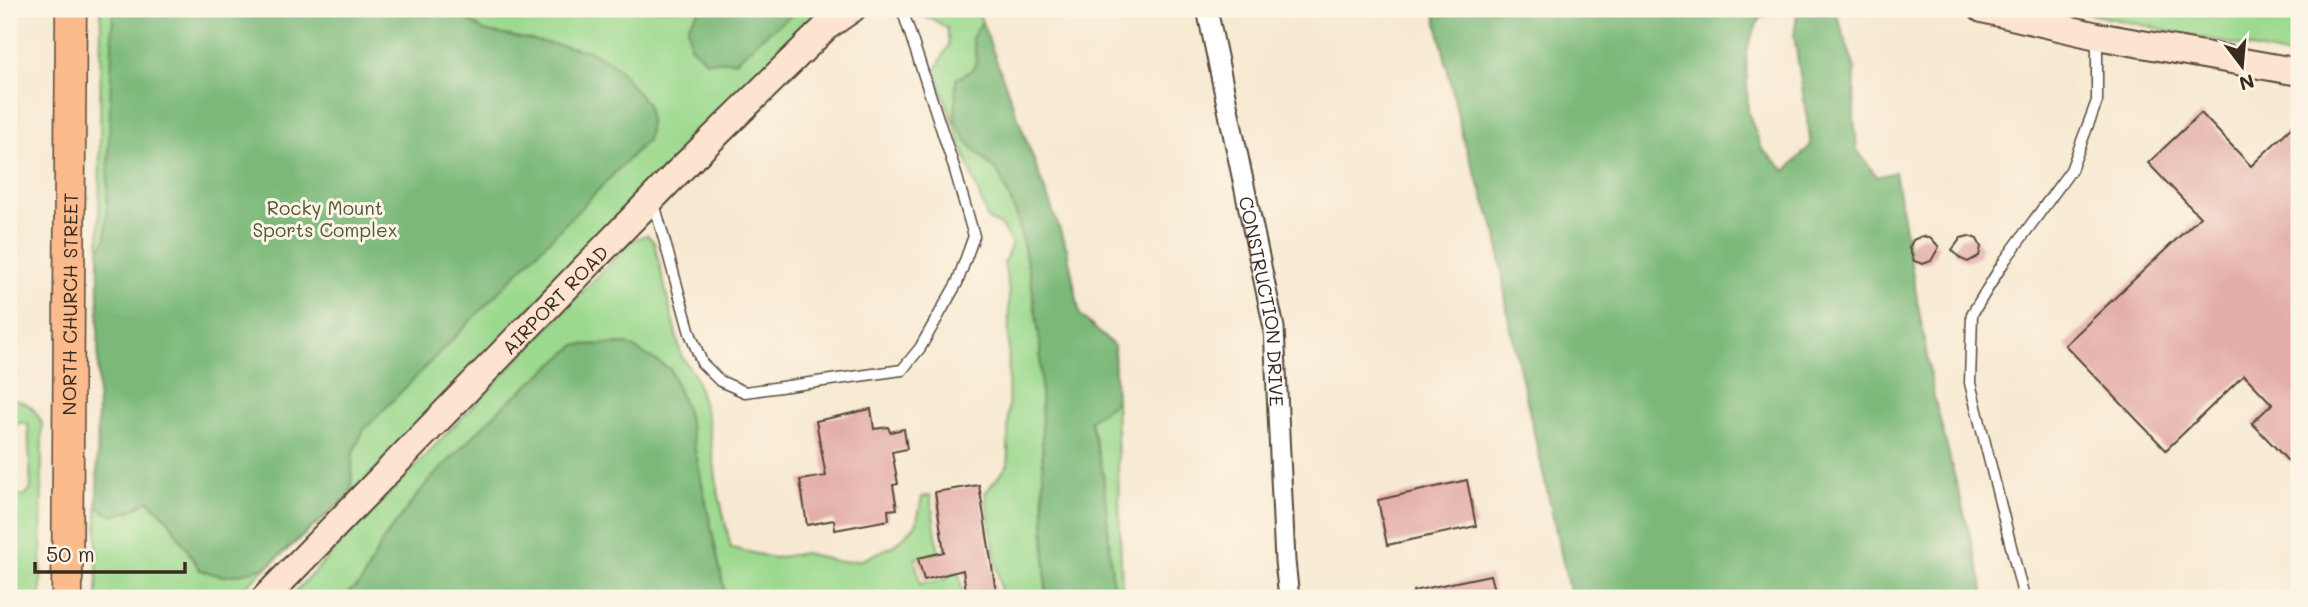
<svg xmlns="http://www.w3.org/2000/svg" width="2308" height="607" font-family="Mali,sans-serif">
<rect width="100%" height="100%" fill="#fcf5e5"/>
<filter id="ink" filterUnits="userSpaceOnUse"><feTurbulence type="fractalNoise" baseFrequency=".0143" numOctaves="2"/><feDisplacementMap in="SourceGraphic" scale="14" xChannelSelector="R" yChannelSelector="G"/><feConvolveMatrix kernelMatrix="1 2 1 2 8 2 1 2 1" color-interpolation-filters="sRGB"/></filter>
<filter id="wash" filterUnits="userSpaceOnUse"><feTurbulence type="fractalNoise" baseFrequency=".00686" numOctaves="4" result="noise"/><feDisplacementMap in="SourceGraphic" scale="28" xChannelSelector="R" yChannelSelector="G"/><feGaussianBlur stdDeviation="1.57" result="paint"/><feColorMatrix in="noise" values="0 0 0 0 0 0 0 0 0 0 0 0 0 0 0 0 0 1.4 0 .05"/><feComposite in="paint" operator="in"/></filter>
<g filter="url(#wash)">
<rect width="100%" height="100%" fill="#f7e9d1"/>
<g fill="#9bd98e" stroke="#6b8256" stroke-width="2">
<polygon points="101,9 835,9 724,108 351,494 232,598 97,598 97,507 113,516 132,510 148,500 169,521 200,570 222,576 240,574 120,261 99,251"/>
<polygon points="918,9 977,9 982,22 972,38 977,60 972,71 967,142 999,174 1017,216 1031,281 1040,342 1046,598 1002,598 985,493 1008,465 1009,291 1004,262 1012,244 1000,225 988,220 935,71 949,45 947,28 934,20 921,16"/>
<polygon points="2066,9 2224,9 2226,14 2299,20 2299,58"/>
<polygon points="647,235 654,242 681,355 695,376 708,420 718,491 731,548 774,558 805,553 839,562 862,560 895,545 916,525 922,497 930,495 939,553 915,559 920,584 947,579 948,573 959,573 963,598 726,598 687,412 670,369 627,344 576,345 502,407 426,484 383,540 361,583 341,598 289,598 632,240"/>
<path d="M 9,399 C 27,400 35,408 42,424 L 41,598 L 9,598 L 9,499 L 10,497 L 25,495 L 31,489 L 28,424 L 19,422 L 9,433 Z"/>
<polygon points="1116,402 1122,598 1114,598 1103,473 1089,420"/>
</g>
<g fill="#7cb979" stroke="#5c724c" stroke-width="2">
<polygon points="113,9 388,9 417,14 461,14 484,31 590,51 616,66 647,104 650,123 647,140 364,430 353,453 351,494 266,567 240,574 222,576 200,570 169,521 149,500 132,510 113,516 97,507 99,251 106,238"/>
<polygon points="701,9 801,9 766,34 736,61 706,61 690,46 688,25"/>
<polygon points="1434,9 1786,9 1760,17 1746,51 1748,112 1762,149 1786,171 1811,145 1794,35 1798,9 1835,9 1855,69 1854,118 1857,150 1877,177 1895,172 1934,397 1986,598 1571,598 1508,316 1497,235 1463,139"/>
<polygon points="2224,9 2299,9 2299,20 2226,14"/>
<path d="M 982,22 L 1067,249 L 1080,315 L 1114,346 L 1116,402 L 1090,420 L 1103,473 L 1114,598 L 1046,598 L 1040,342 L 1031,281 L 1017,216 L 999,174 L 967,142 L 955,120 L 956,79 C 982,67 978,64 972,38 Z"/>
<polygon points="627,344 670,369 687,412 726,598 341,598 361,583 383,540 426,484 502,407 576,345"/>
</g>
<g id="blocks">
<g fill="#e3aca7">
<polygon points="2201,113 2251,166 2299,120 2299,450 2288,461 2252,423 2272,404 2244,375 2166,450 2065,345 2200,217 2148,163"/>
<polygon points="1922,236 1931,238 1939,247 1931,261 1923,264 1914,261 1909,248 1913,240"/>
<polygon points="1969,236 1977,239 1981,247 1979,256 1968,262 1961,259 1952,250 1961,238"/>
<polygon points="871,409 874,429 888,427 890,432 904,429 907,449 892,452 898,484 893,485 897,509 888,510 889,520 835,530 834,520 807,525 800,480 826,476 816,421"/>
<polygon points="1467,480 1476,526 1387,545 1378,500"/>
<polygon points="979,485 997,598 967,598 963,570 924,580 918,558 944,552 935,492"/>
<polygon points="1490,575 1496,598 1414,598 1413,591"/>
</g>
</g>
</g>
<g filter="url(#ink)">
<use href="#blocks" fill-opacity="0" stroke="#574739" stroke-width="2"/>
<g fill="none" stroke-linecap="round" stroke-linejoin="round">
<defs>
<g id="service">
<polyline points="654,203 690,333 702,363 720,381 745,392 902,370 920,348 957,283 974,236 954,167 902,9"/>
<polyline points="2024,598 1970,383 1972,314 2005,260 2071,170 2097,101 2097,36"/>
</g>
<g id="minor">
<path id="s1" d="M 1207,9 L 1274,328 L 1285,561 L 1289,598"/>
</g>
<g id="secondary">
<polyline points="1982,9 2097,36 2299,72"/>
<path id="s2" d="M 265,598 L 676,174 L 826,27 L 852,9"/>
</g>
<g id="primary">
<path id="s3" d="M 67,598 L 71,9"/>
</g>
</defs>
<use href="#service" stroke="#574739" stroke-width="13"/>
<use href="#minor" stroke="#574739" stroke-width="23"/>
<use href="#secondary" stroke="#574739" stroke-width="30"/>
<use href="#primary" stroke="#574739" stroke-width="33"/>
<use href="#service" stroke="#fff" stroke-width="10"/>
<use href="#minor" stroke="#fff" stroke-width="19"/>
<use href="#secondary" stroke="#fde4d1" stroke-width="26"/>
<use href="#primary" stroke="#fbbb8c" stroke-width="30"/>
</g>
</g>
<g text-anchor="middle" dominant-baseline="central" stroke-width="6" stroke-linejoin="round" paint-order="stroke">
<g font-size="19" fill="#53563a" stroke="#fcf5e5">
<text x="325" y="207">Rocky Mount<tspan x="325" dy="22">Sports Complex</tspan></text>
</g>
<g font-size="19" fill="#3b2a1e" stroke="#fcf5e5">
<text stroke="none"><textPath href="#s2" startOffset="416">AIRPORT ROAD</textPath></text>
<text stroke="none"><textPath href="#s1" startOffset="298">CONSTRUCTION DRIVE</textPath></text>
<text stroke="none"><textPath href="#s3" startOffset="294">NORTH CHURCH STREET</textPath></text>
</g>
</g>
<rect width="2308" height="607" fill="none" stroke="#fcf5e5" stroke-width="35"/>
<g transform="translate(2242 66) rotate(164)" stroke="#fcf5e5" stroke-width="5" paint-order="stroke">
<path d="M0-5L12 26L0 18L-12 26Z" fill="#3b2a1e"/>
<text y="-10" font-size="19" font-weight="bold" text-anchor="middle" fill="#3b2a1e">N</text>
</g>
<path d="M35 562v10h150v-10" fill="none" stroke="#3b2a1e" stroke-width="3.5"/>
<text x="46" y="562" font-size="21" fill="#3b2a1e" stroke="#fcf5e5" stroke-width="5" paint-order="stroke">50 m</text>
</svg>
